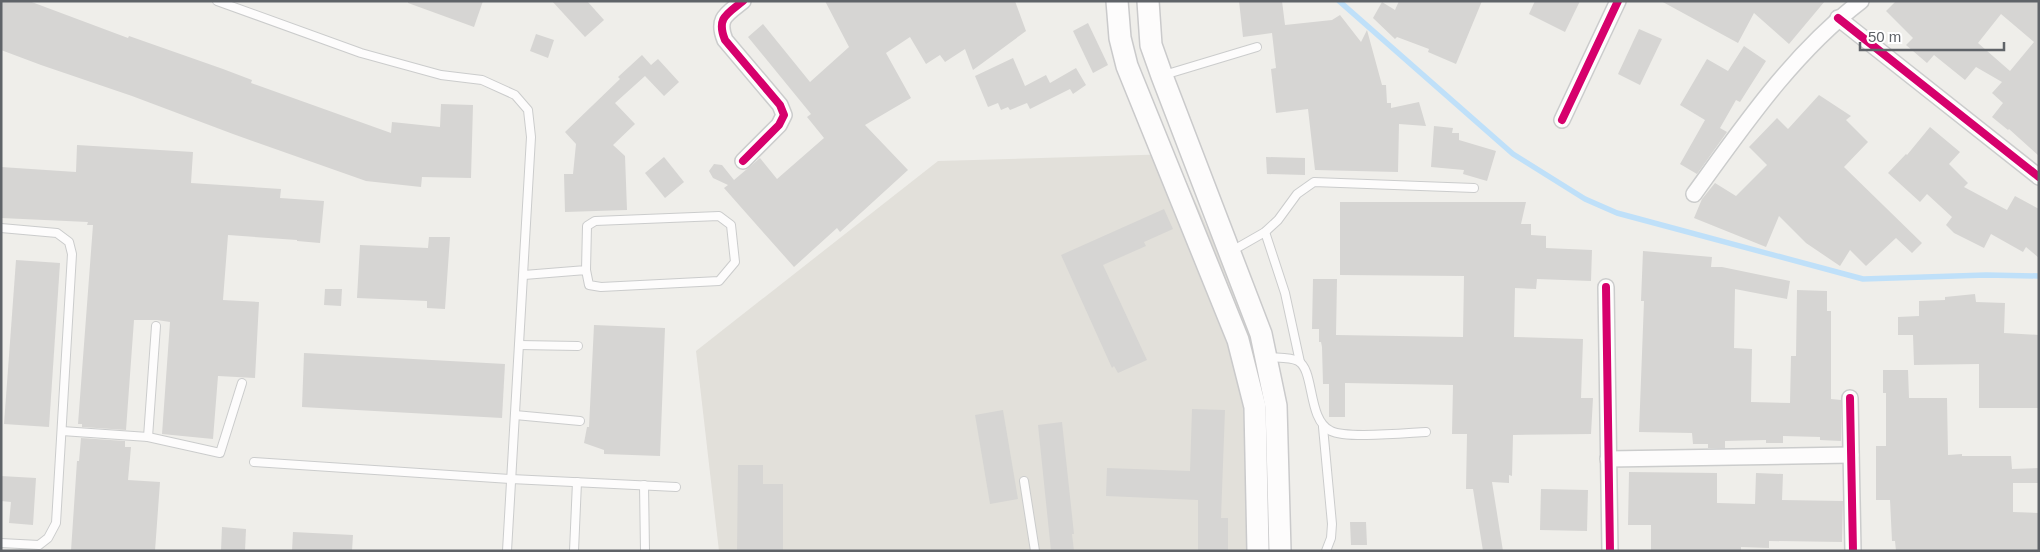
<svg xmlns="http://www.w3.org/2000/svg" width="2040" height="552" font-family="Helvetica,sans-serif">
<rect width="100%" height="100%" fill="#efeeea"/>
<polygon fill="#e2e0da" points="1174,154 1252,328 1265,429 1269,551 719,551 696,351 938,161"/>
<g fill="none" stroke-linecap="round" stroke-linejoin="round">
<polyline stroke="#bfe0f9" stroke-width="5.5" points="1339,1 1513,154 1585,199 1617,213 1863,279 1986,275 2039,276"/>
</g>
<g fill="#d6d5d3" fill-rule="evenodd">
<polygon points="1,1 29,1 128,38 129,36 223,69 252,80 251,83 391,133 392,122 440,127 441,104 473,105 471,178 422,177 421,187 366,181 233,134 132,96 41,65 1,50"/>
<polygon points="408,1 483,1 474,27 408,3"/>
<polygon points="552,1 587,1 604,20 585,37"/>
<polygon points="825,1 1015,1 1026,31 973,70 965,49 945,62 940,55 926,64 910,37 886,53 911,98 865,125 908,170 840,232 837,228 794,267 724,188 728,185 713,178 709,171 714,164 722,165 734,180 760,158 777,179 824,138 807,117 811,114 748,37 763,24 810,82 849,47"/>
<polygon points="1239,1 1282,1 1285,25 1332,20 1340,15 1361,42 1367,30 1382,85 1386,85 1387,103 1391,103 1391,108 1419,102 1426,126 1399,124 1398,172 1315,170 1308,109 1276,113 1271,69 1276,68 1272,33 1243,37"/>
<polygon points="1399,1 1482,1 1456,64 1428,52 1429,49 1397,37 1395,39 1373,18 1382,2 1395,10"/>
<polygon points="1535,1 1580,1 1565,32 1529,14"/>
<polygon points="1661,1 1825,1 1789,44 1754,13 1738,43"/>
<path d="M 1896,1 L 2039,1 L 2039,156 L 2009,129 L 2008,130 L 1992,117 L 2003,103 L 1992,93 L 2002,82 L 1976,67 L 1965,80 L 1934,55 L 1927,63 L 1906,45 L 1913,38 L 1886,11 ZM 2001,14 L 2034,42 L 2010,71 L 1978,43 Z"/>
<polygon points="1088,23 1108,65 1093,73 1073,31"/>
<polygon points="1639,29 1662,39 1640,85 1618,74"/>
<polygon points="536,34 554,40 548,58 530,51"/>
<polygon points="1744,46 1766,61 1740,102 1736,100 1720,128 1727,132 1697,174 1680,164 1705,120 1680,105 1707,59 1728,71"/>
<polygon points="642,55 651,65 658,59 679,82 664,96 645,76 615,103 635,124 613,145 625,156 627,210 565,212 564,174 573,174 576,144 565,132 620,79 618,77"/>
<polygon points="1013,58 1025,86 1046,75 1050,83 1076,68 1086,85 1073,94 1070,89 1030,109 1027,103 1010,110 1008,107 1001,110 998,103 988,107 975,76"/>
<polygon points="1819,95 1851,116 1846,120 1868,142 1844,167 1922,243 1912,253 1896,238 1866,266 1850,250 1840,266 1806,243 1779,216 1766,247 1694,218 1702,199 1715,183 1736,196 1767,165 1749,147 1777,118 1788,129"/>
<polygon points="1434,126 1453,128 1452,133 1459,133 1459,140 1496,151 1487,181 1463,174 1464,170 1431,167"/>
<polygon points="1930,127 1960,152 1949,164 1968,183 1964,187 2007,210 2015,196 2039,209 2039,258 2026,247 2023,252 1991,234 1984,248 1954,233 1946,225 1952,217 1927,194 1920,202 1888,173 1906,154 1907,155"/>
<polygon points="77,145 193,152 191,183 281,189 280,198 324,201 320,243 297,241 297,240 228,235 223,300 259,302 255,378 218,376 213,439 162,434 170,322 157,320 134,320 126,430 82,427 82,424 78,424 93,225 87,225 88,222 1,218 1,167 76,172"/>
<polygon points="664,157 684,182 665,198 645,173"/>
<polygon points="1266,157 1305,158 1305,175 1267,174"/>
<polygon points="1340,202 1526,202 1521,224 1531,224 1531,235 1546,236 1546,248 1592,250 1591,281 1537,279 1536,289 1515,288 1514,337 1583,339 1581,398 1593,398 1591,434 1513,435 1512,476 1509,475 1509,483 1492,482 1503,551 1483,551 1473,489 1466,489 1467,434 1452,434 1453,385 1345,383 1345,417 1329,417 1329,384 1323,384 1322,347 1321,342 1319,342 1319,329 1312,329 1313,279 1337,279 1336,335 1463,337 1464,276 1340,275"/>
<polygon points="1164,209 1173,229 1144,242 1146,246 1103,265 1147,360 1118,373 1114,366 1112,368 1061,255"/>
<polygon points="429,237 450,237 445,309 427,308 427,301 357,298 360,245 428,248"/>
<polygon points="1643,251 1712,257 1711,267 1722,267 1790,281 1787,299 1735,289 1734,348 1752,349 1751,402 1790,403 1791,356 1796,356 1797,290 1827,291 1827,311 1831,311 1831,399 1841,400 1841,441 1820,440 1820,437 1783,436 1783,443 1766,443 1766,440 1725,441 1725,448 1708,448 1708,444 1693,444 1692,433 1639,432 1644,301 1641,301"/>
<polygon points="16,260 60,263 49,427 4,424"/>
<polygon points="325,289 342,289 341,306 324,305"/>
<polygon points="1975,294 1976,302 2005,303 2004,333 2039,335 2039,408 1979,408 1979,364 1914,365 1913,335 1898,335 1898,317 1919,316 1919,301 1945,300 1945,297"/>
<polygon points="594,325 665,328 660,456 604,454 604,450 584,443 587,427 589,427"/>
<polygon points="304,353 505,364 502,418 302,407"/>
<polygon points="1883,370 1908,370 1909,398 1947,398 1948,455 1962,454 1962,456 2011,456 2012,469 2039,468 2039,483 2013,483 2013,512 2039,513 2039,551 1896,551 1895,541 1892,541 1890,500 1876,500 1876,446 1886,446 1886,393 1883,393"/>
<polygon points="1192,409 1225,410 1221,518 1228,518 1228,551 1198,551 1198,500 1106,496 1107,468 1190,471"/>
<polygon points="1003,410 1018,499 990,504 975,415"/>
<polygon points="1062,422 1074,534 1072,534 1074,551 1051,551 1038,425"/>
<polygon points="81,438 125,441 125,447 131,447 128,480 160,482 155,551 71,551 77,461 79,461"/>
<polygon points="738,465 763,465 763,484 783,484 783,551 737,551"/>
<polygon points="1629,472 1717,473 1717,503 1755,504 1756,473 1783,474 1782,500 1843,501 1842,542 1769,541 1769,548 1741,547 1741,550 1651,550 1651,525 1628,525"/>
<polygon points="1,476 36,478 33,525 9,523 11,502 1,501"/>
<polygon points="1541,489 1588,490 1587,531 1540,530"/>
<polygon points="1350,522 1366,522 1367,545 1351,545"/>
<polygon points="222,527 246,529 245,551 221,551"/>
<polygon points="293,532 353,535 352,551 292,551"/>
</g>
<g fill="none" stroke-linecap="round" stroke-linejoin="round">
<defs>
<g id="service">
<polyline points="217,1 361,53 441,75 482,80 515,95 528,110 531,137 507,551"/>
<polyline points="1164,75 1257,47"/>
<polyline points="1,228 57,233 69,242 72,254 56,523 48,538 39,545 1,543"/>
<polyline points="1265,232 1285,293 1300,362"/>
<polyline points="1230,252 1265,232 1278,220 1297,194 1314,182 1474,188"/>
<polyline points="524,275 586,270 589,285 601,287 719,281 735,262 731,225 719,216 595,221 587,226 586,270"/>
<polyline points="519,345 578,346"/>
<path d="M 1268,357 C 1277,358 1290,357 1298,361 C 1315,370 1307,420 1331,431 C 1346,439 1406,433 1426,432"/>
<polyline points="515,415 580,421"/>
<polyline points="1323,427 1332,524 1331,538 1326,551"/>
<polyline points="62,431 148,437 220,453 242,383"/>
<polyline points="148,437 156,326"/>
<polyline points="254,462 511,479 676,487"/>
<polyline points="1024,481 1035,551"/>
<polyline points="644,485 645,551"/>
<polyline points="574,551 577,482"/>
</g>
<g id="minor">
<path d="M 743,1 C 727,14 716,18 725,40 L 780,105 L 784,115 L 779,125 L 743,161"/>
<polyline points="1838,18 2039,177"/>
<polyline points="1562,120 1618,1"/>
<path d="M 1694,194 C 1744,125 1793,53 1861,1"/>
<polyline points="1606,287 1610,551"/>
<polyline points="1850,398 1853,551"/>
<polyline points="1608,459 1851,455"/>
</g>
<g id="secondary">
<polyline points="1117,1 1120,38 1127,66 1238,340 1255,407 1258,551"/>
<polyline points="1148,1 1151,45 1162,76 1261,334 1276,406 1280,551"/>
</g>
</defs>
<use href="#service" stroke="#cbcccc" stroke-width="10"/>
<use href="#minor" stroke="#cbcccc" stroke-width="18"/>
<use href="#secondary" stroke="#cacacb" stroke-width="24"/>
<use href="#service" stroke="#fdfcfc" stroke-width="8"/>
<use href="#minor" stroke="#fdfcfc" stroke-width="15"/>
<use href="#secondary" stroke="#fdfcfc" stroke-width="21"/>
<defs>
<g id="cycleway">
<path d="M 743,1 C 727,14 716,18 725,40 L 780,105 L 784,115 L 779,125 L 743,161"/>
<polyline points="1838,18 2039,177"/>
<polyline points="1562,120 1618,1"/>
<polyline points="1606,287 1610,551"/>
<polyline points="1850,398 1853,551"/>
</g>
</defs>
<use href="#cycleway" stroke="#fff" stroke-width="11"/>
<use href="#cycleway" stroke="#d6006c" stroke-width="8"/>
</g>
<rect width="2040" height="552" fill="none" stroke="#5f6368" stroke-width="5"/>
<path d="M1860 42v8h144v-8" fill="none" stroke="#5f6368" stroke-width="2.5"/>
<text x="1868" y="42" font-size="15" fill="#5f6368" stroke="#ffffff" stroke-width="4" paint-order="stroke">50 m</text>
</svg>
